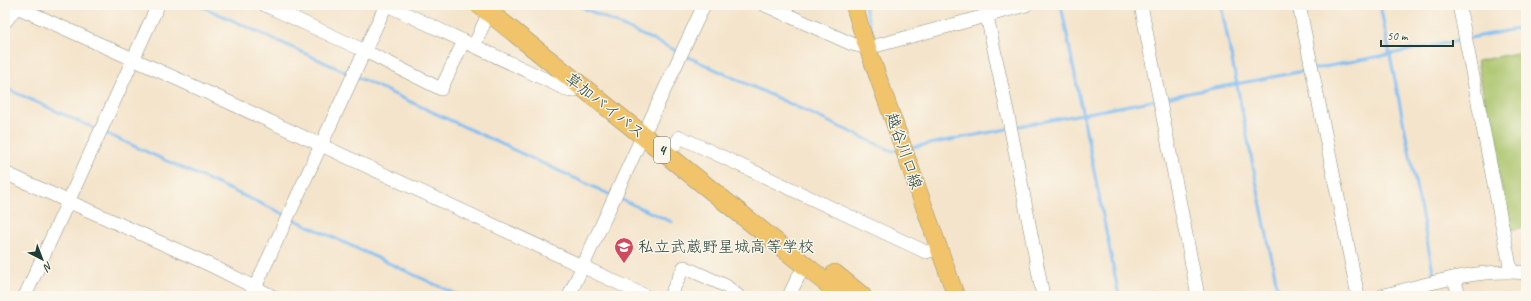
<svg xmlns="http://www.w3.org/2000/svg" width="1531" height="301" font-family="Caveat,'Klee One',sans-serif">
<rect width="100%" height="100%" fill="#fbf7ec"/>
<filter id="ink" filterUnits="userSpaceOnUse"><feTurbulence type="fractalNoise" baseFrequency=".025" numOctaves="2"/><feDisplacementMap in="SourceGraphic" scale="8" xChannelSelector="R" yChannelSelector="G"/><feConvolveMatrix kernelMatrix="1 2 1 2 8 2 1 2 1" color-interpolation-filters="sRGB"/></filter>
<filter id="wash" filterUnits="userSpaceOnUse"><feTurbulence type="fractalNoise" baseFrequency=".012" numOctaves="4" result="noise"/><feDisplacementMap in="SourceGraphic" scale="16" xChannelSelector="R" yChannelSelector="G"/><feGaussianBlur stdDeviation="0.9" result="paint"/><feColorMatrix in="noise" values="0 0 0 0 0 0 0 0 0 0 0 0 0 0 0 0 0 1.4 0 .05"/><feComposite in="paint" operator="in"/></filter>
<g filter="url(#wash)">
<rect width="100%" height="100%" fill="#f4e4cb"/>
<polygon fill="#a7c268" stroke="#63804e" points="1526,51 1526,227 1510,230 1477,61"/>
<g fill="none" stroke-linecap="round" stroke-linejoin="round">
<g stroke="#7fbdf3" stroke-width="3">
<polyline points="199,5 350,74"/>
<polyline points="577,5 679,52"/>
<polyline points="864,5 876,43"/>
<polyline points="1061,5 1119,296"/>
<polyline points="1221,5 1279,296"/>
<polyline points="1380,5 1434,276"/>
<polyline points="5,32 10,25"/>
<polyline points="1470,38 1526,27"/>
<polyline points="684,55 892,151 899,150"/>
<polyline points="1314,69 1462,40"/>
<polyline points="357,77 611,195"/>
<polyline points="5,88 98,130"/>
<polyline points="1163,98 1309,70"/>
<polyline points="1014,127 1156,100"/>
<polyline points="103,132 286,215"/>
<polyline points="908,148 1007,129"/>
<polyline points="618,198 672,222"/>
<polyline points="291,218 460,296"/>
</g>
</g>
</g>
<g filter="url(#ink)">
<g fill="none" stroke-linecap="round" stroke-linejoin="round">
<defs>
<g id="minor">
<polyline points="16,5 17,7 224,100 646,296"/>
<polyline points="265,5 365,51 441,89 464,41"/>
<polyline points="387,5 570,91 575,90 579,85"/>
<polyline points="765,5 852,44 868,48 1026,5"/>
<polyline points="1141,5 1198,296"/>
<polyline points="1299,5 1358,296"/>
<polyline points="1459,5 1511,271"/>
<polyline points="987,16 1010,125 1043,296"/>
<polyline points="5,22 17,7"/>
<polyline points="474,46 489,12"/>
<polyline points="648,125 704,5"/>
<polyline points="675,145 680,137 926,252 939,248"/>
<polyline points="5,173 206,263 272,296"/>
<polyline points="1453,278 1460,296"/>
<polyline points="25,296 158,5"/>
<polyline points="251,296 386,5"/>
<polyline points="569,296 643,135"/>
<polyline points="670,296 684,267 726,286 738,296"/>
<polyline points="789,296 798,277 806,266"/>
<path d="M 1381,296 C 1428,284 1477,268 1526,273"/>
</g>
<polyline id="major" points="854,5 863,35 956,296"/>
<g id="highway">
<polyline points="480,5 843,296"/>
<polyline points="835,274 862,296"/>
</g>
</defs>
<use href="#minor" stroke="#8a9080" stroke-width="14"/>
<use href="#major" stroke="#8a9080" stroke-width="18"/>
<use href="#highway" stroke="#8a9080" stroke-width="20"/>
<use href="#minor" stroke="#fff" stroke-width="13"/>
<use href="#major" stroke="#f1c36a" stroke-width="17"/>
<use href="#highway" stroke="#f1c36a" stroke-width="19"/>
</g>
</g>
<defs>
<symbol id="school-pin" viewBox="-11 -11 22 30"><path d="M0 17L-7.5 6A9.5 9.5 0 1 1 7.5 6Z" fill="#d1495b" stroke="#fbf7ec"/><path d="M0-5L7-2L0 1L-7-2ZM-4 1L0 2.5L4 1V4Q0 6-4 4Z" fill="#fff"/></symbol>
</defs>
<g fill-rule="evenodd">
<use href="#school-pin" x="613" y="236" width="22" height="30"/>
</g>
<g text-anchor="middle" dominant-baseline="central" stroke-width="3" stroke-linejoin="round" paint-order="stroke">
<rect fill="#fbf7ec" stroke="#61756b" stroke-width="1" x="654" y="137" width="16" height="26" rx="3"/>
<g font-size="15" font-weight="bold" fill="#1f3d34">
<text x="662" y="150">4</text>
</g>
<g font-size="16" fill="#1f3d34" stroke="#fbf7ec">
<text transform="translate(605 106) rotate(38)">草加バイパス</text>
<text transform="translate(904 151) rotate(71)">越谷川口線</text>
</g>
<g font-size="16" fill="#1f3d34" stroke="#fbf7ec" text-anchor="start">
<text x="638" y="247">私立武蔵野星城高等学校</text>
</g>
</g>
<rect width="1531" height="301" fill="none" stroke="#fbf7ec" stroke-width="20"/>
<g transform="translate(42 259) rotate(138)" stroke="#fbf7ec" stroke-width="3" paint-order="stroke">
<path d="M0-3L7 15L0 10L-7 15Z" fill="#1f3d34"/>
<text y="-6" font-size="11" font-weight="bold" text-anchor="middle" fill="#1f3d34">N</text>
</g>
<path d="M1381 40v6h72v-6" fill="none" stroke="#1f3d34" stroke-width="2"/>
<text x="1387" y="40" font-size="12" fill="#1f3d34" stroke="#fbf7ec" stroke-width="3" paint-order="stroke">50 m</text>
</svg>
